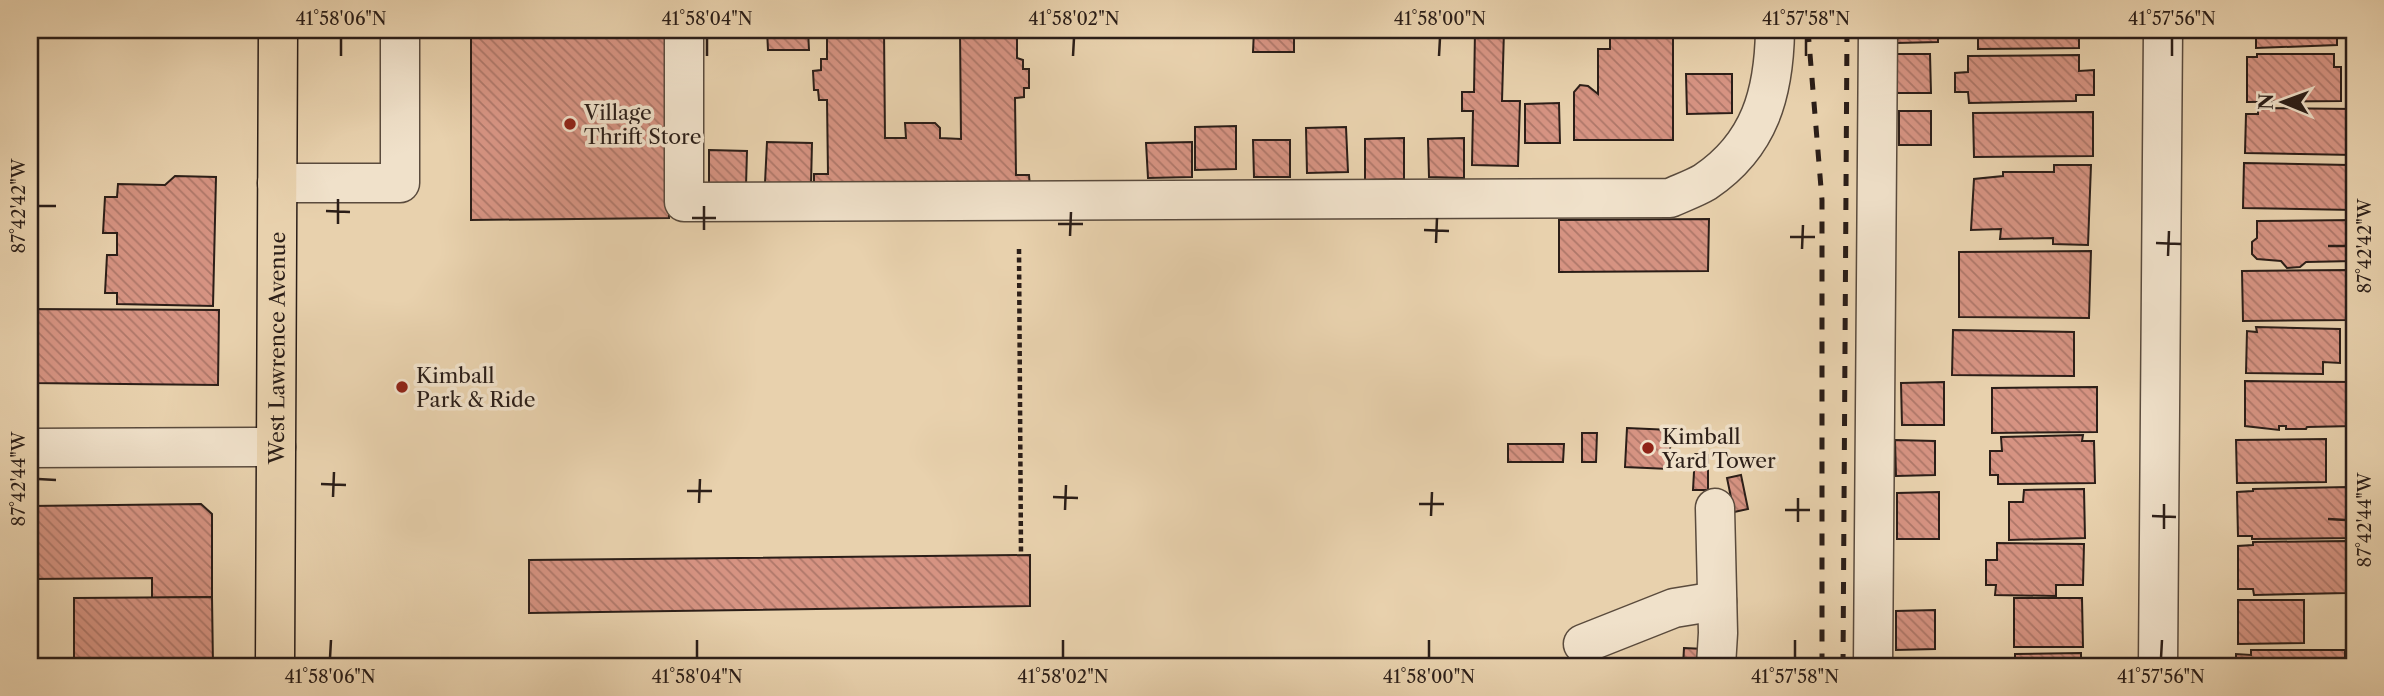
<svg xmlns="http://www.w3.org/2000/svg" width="2384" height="696" font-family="'Libre Caslon Text',serif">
<defs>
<pattern id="building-back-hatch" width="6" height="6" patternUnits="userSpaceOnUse" patternTransform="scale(1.75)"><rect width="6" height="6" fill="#d69382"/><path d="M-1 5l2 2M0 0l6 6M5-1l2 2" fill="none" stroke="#ae7769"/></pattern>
</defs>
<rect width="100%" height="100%" fill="#e8d1ad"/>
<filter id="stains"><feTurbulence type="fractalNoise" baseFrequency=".00286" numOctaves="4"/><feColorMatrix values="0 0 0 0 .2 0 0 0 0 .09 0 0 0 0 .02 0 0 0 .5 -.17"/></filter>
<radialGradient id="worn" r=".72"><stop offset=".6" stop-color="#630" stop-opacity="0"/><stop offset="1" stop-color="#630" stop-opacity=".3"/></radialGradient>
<g fill="url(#building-back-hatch)" stroke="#2b1e18" stroke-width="2">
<polygon points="471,30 670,30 669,218 471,220"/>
<polygon points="767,30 808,30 809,50 768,50"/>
<polygon points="827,30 884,30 885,138 906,138 905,123 935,123 940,128 940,138 961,139 960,30 1017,30 1017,58 1023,60 1023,69 1029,69 1029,88 1024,88 1024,97 1015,98 1016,175 1029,175 1030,187 814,188 814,174 828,174 827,100 819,100 818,90 814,90 813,71 821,70 821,59 827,59"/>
<polygon points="1254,30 1294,30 1294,52 1253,52"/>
<rect x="1423" y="30" width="38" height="4"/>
<polygon points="1475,30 1504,30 1502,101 1520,101 1518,166 1472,165 1473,111 1462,111 1462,92 1474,92"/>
<rect x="1523" y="30" width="44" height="7"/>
<polygon points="1610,30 1673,30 1673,140 1574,140 1574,92 1580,85 1588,86 1598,94 1598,49 1610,49"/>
<polygon points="1897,30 1938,30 1938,42 1897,43"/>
<polygon points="1978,30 2079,30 2079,48 1978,49"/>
<polygon points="2256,30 2337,30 2337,45 2256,48"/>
<polygon points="1894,54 1930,54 1931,93 1895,93"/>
<polygon points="2257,54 2334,54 2334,67 2341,67 2341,101 2247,102 2247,57 2257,57"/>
<polygon points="2079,55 2079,71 2094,70 2094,95 2076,95 2076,101 1969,103 1968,92 1955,92 1955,73 1968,72 1968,56"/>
<polygon points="1686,74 1732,74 1732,113 1687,114"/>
<polygon points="1559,103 1560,143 1525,143 1525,104"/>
<polygon points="2258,108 2354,109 2354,155 2245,153 2246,114 2258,114"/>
<rect x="1899" y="111" width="32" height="34"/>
<polygon points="2093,112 2093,156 1974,157 1973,113"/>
<polygon points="1236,126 1236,169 1195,170 1195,127"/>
<polygon points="1346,127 1348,172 1307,173 1306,128"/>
<polygon points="1404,138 1404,179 1365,180 1365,139"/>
<polygon points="1464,138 1464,178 1429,177 1428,139"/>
<polygon points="1253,140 1290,140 1290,177 1254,177"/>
<polygon points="767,142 812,143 811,185 765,183"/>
<polygon points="1192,142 1192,177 1148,178 1146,143"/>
<polygon points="709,150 747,151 746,186 709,185"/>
<polygon points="2244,163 2349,165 2349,174 2354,174 2354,210 2243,208"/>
<polygon points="2054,165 2091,165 2088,245 2053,244 2053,238 2000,239 2001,229 1971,230 1974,179 2003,176 2003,172 2054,172"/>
<polygon points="175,176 216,177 213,306 117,304 117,293 105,293 107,255 117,255 117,233 103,233 105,197 117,197 118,184 165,185"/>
<polygon points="1709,219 1708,271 1559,272 1559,220"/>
<polygon points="2354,220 2354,261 2306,262 2300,267 2287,268 2281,261 2257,259 2252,254 2252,242 2257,238 2257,221"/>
<polygon points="2091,251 2089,318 1959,317 1959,252"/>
<polygon points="2350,270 2350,282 2354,282 2354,316 2350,316 2350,320 2243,321 2242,271"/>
<polygon points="30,309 219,310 218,385 30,383"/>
<polygon points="2256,327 2340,329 2340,363 2323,362 2323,374 2246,373 2247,331 2257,332"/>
<polygon points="1953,330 2074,332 2074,376 1952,375"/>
<polygon points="2245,381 2354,382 2354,426 2307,427 2306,429 2286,429 2286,426 2279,426 2279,430 2245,426"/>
<polygon points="1944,382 1944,425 1902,425 1901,383"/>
<polygon points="2097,387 2097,432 1992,433 1992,388"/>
<polygon points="1627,428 1671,430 1669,469 1625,467"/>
<polygon points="1582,433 1597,433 1596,462 1582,462"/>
<polygon points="2083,435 2082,441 2094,441 2095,483 1998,484 1998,475 1990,475 1990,451 2002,451 2001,437"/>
<polygon points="2326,439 2326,482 2237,483 2236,440"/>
<polygon points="1895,440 1935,441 1935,475 1896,476"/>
<polygon points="1508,444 1564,444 1563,462 1508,462"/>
<polygon points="1695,454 1708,455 1708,490 1693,490"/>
<polygon points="1741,475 1748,509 1734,512 1727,478"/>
<polygon points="2347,487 2347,502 2354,502 2354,534 2349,534 2350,538 2252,539 2252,536 2238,536 2237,492 2253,491 2253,489"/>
<polygon points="2084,489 2085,538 2009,540 2009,502 2023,502 2024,490"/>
<polygon points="1939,492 1939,539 1897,539 1897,493"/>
<polygon points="201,504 212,514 212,597 152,598 152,578 30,579 30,506"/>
<polygon points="2346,541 2347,593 2254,595 2253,589 2238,589 2238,546 2253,545 2253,542"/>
<polygon points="1997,543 2084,544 2083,585 2056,585 2056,596 1995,595 1996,585 1986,585 1986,560 1997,560"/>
<polygon points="1030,555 1030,606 529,613 529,560"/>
<polygon points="212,597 213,666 46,666 74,666 74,598"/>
<polygon points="2014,598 2082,598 2083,647 2014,647"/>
<polygon points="2238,600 2304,600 2304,643 2238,644"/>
<polygon points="1935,610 1935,649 1896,650 1896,611"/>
<polygon points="1684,648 1704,649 1703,666 1683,666"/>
<polygon points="2251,650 2345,650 2345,665 2354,666 2236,666 2236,654 2251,655"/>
<polygon points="2081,653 2081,666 2015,666 2015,654"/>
</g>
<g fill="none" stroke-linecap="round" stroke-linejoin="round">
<defs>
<g id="minor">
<path d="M 684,30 L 684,202 L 1670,198 C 1681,193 1695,188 1705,182 C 1760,145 1774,93 1775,30"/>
<polyline points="277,183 400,183 400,30"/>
<polyline points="30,448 276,447"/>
<polyline points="1715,508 1718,633 1716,666"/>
<polyline points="1583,644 1674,608 1717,601"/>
<polyline points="1873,666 1878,30"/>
<polyline points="2158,666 2163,30"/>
</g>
<g id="major">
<path id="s1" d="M 275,666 L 278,30"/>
</g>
</defs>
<use href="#minor" stroke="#5a4b3d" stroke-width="41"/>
<use href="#major" stroke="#2b1e18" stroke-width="41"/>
<polyline stroke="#2b1e18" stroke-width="4.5" stroke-dasharray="5 3.5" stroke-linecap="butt" points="1019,249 1021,556"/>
<use href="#minor" stroke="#f0e1ca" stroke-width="38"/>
<use href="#major" stroke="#e8d1ad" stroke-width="38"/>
<g stroke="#2b1e18" stroke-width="5" stroke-dasharray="12 12" stroke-linecap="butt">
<polyline points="1808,30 1822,200 1822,666"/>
<polyline points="1843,666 1847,30"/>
</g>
</g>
<path fill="none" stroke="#2b1e18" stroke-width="2.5" d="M 341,56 L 341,38M 707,56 L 707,38M 1073,56 L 1074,38M 1439,56 L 1440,38M 1806,56 L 1806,38M 2172,56 L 2172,38M 38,206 L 56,206M 326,211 L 350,212M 692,218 L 716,218M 338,224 L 338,199M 1058,224 L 1083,224M 704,230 L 704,206M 1424,230 L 1449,231M 1070,236 L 1071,212M 1790,237 L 1815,237M 1436,243 L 1437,218M 2156,243 L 2181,244M 2328,246 L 2346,246M 1802,249 L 1803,225M 2168,256 L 2169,231M 38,479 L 56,480M 321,484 L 346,485M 687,491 L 712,491M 333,497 L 334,472M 1053,497 L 1078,498M 699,503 L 700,479M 1419,504 L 1444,504M 1065,510 L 1066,485M 1785,510 L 1810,510M 1431,516 L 1432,492M 2152,516 L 2176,517M 2328,519 L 2346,520M 1798,522 L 1798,498M 2164,529 L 2164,504M 330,658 L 331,640M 697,658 L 697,640M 1063,658 L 1063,640M 1429,658 L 1429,640M 1795,658 L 1795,640M 2161,658 L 2162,640"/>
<g fill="#8f2418" stroke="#f0e1ca" stroke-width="2.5">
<circle cx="570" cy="124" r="7"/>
<circle cx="402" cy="387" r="7"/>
<circle cx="1648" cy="448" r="7"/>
</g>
<g text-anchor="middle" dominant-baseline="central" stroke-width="7" stroke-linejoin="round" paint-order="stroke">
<g font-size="21" fill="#2b1e18" stroke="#f0e1ca" text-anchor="start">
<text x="584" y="112">Village<tspan x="584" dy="24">Thrift Store</tspan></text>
<text x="416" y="375">Kimball<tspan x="416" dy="24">Park &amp; Ride</tspan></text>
<text x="1662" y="436">Kimball<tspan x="1662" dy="24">Yard Tower</tspan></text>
</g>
<g font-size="21" fill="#2b1e18" stroke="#f0e1ca">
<text stroke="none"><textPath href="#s1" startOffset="318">West Lawrence Avenue</textPath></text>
</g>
</g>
<rect width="2384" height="696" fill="none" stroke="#e8d1ad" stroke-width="77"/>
<g transform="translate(2283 102) rotate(271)" stroke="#f0e1ca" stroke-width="5" paint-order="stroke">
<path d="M0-5L12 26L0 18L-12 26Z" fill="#2b1e18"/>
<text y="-10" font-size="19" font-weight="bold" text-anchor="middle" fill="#2b1e18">N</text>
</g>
<rect x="38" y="38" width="2308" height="620" fill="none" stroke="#2b1e18" stroke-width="2.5"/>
<g font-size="18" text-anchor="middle" fill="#2b1e18">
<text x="341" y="25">41°58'06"N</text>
<text x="707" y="25">41°58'04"N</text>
<text x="1074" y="25">41°58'02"N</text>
<text x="1440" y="25">41°58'00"N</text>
<text x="1806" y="25">41°57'58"N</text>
<text x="2172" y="25">41°57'56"N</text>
<text transform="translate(19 206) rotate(-90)" y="6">87°42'42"W</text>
<text transform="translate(2365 246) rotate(-90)" y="6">87°42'42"W</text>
<text transform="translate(19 479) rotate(-90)" y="6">87°42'44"W</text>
<text transform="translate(2365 520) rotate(-90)" y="6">87°42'44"W</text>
<text x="330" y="683">41°58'06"N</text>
<text x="697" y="683">41°58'04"N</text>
<text x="1063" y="683">41°58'02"N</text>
<text x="1429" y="683">41°58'00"N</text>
<text x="1795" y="683">41°57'58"N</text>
<text x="2161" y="683">41°57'56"N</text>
</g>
<rect width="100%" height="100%" filter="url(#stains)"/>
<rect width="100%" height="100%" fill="url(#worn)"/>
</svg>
